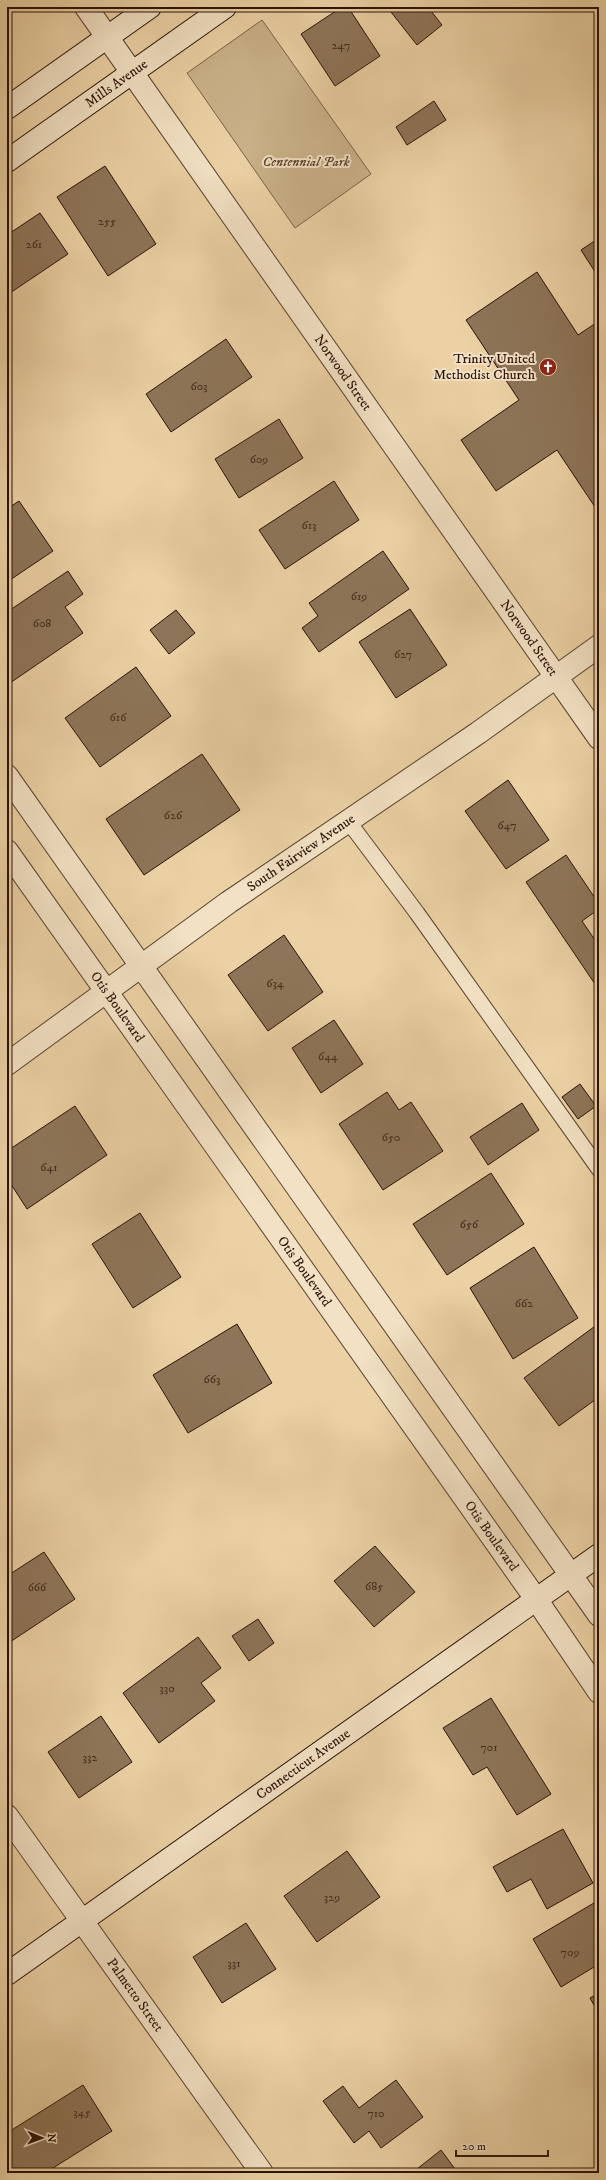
<svg xmlns="http://www.w3.org/2000/svg" width="606" height="2180" font-family="'IM FELL DW Pica',serif">
<rect width="100%" height="100%" fill="#ebd1a4"/>
<filter id="stains"><feTurbulence type="fractalNoise" baseFrequency=".005" numOctaves="4"/><feColorMatrix values="0 0 0 0 .2 0 0 0 0 .09 0 0 0 0 .02 0 0 0 .5 -.17"/></filter>
<radialGradient id="worn" r=".72"><stop offset=".6" stop-color="#630" stop-opacity="0"/><stop offset="1" stop-color="#630" stop-opacity=".3"/></radialGradient>
<polygon fill="#cab189" stroke="#7a6248" points="262,20 371,174 295,228 187,73"/>
<g fill="#8e7559" stroke="#2a1208">
<polygon points="342,7 348,7 380,56 335,86 301,34"/>
<polygon points="387,7 428,7 442,25 417,45"/>
<polygon points="434,101 446,120 407,145 396,127"/>
<polygon points="105,166 156,244 108,276 57,197"/>
<polygon points="40,213 68,254 7,295 7,235"/>
<polygon points="599,238 599,278 581,250"/>
<polygon points="537,272 578,335 599,321 599,513 557,450 496,491 461,440 519,400 466,320"/>
<polygon points="226,339 252,377 171,432 146,394"/>
<polygon points="279,419 303,458 239,498 215,459"/>
<polygon points="334,481 359,520 285,569 259,530"/>
<polygon points="19,501 53,551 7,582 7,509"/>
<polygon points="383,551 409,589 319,652 302,628 318,616 309,603"/>
<polygon points="68,571 83,594 65,607 83,633 10,683 7,679 7,612"/>
<polygon points="410,609 447,665 396,698 359,642"/>
<polygon points="176,610 195,633 169,654 150,630"/>
<polygon points="136,667 171,716 100,767 65,718"/>
<polygon points="202,754 240,810 144,875 106,819"/>
<polygon points="508,780 549,840 506,869 465,811"/>
<polygon points="566,855 599,904 599,909 582,921 599,946 599,990 526,882"/>
<polygon points="284,935 323,992 268,1031 228,975"/>
<polygon points="334,1020 363,1064 321,1093 292,1048"/>
<polygon points="580,1084 596,1106 578,1119 562,1097"/>
<polygon points="387,1092 399,1110 411,1102 443,1151 383,1190 339,1124"/>
<polygon points="522,1103 539,1130 488,1165 470,1137"/>
<polygon points="75,1106 107,1155 27,1209 7,1178 7,1151"/>
<polygon points="491,1173 524,1224 447,1275 413,1224"/>
<polygon points="140,1213 181,1277 133,1308 92,1244"/>
<polygon points="534,1247 578,1318 513,1359 470,1288"/>
<polygon points="237,1324 272,1383 188,1433 153,1375"/>
<polygon points="598,1324 599,1397 559,1426 524,1378"/>
<polygon points="375,1546 415,1592 374,1627 334,1581"/>
<polygon points="44,1552 75,1599 7,1644 7,1576"/>
<polygon points="258,1619 274,1643 249,1661 232,1636"/>
<polygon points="198,1637 221,1668 201,1683 215,1701 159,1743 123,1693"/>
<polygon points="491,1698 551,1794 517,1815 487,1767 473,1775 443,1728"/>
<polygon points="101,1716 132,1762 79,1798 48,1752"/>
<polygon points="563,1829 593,1883 547,1909 531,1879 507,1892 493,1867"/>
<polygon points="347,1851 380,1897 317,1942 284,1896"/>
<polygon points="599,1900 599,1964 561,1987 533,1939"/>
<polygon points="246,1923 276,1969 222,2003 193,1957"/>
<polygon points="599,1993 599,2014 590,1998"/>
<polygon points="396,2080 423,2117 381,2148 369,2131 354,2143 323,2101 343,2086 359,2108"/>
<polygon points="83,2085 112,2131 45,2173 14,2173 7,2161 7,2133"/>
<polygon points="441,2150 458,2173 412,2173"/>
</g>
<g fill="none" stroke-linecap="round" stroke-linejoin="round">
<defs>
<polyline id="lane" points="348,821 417,913 599,1169"/>
<g id="street">
<path id="s1" d="M 86,7 L 599,738"/>
<polyline points="7,776 599,1615"/>
<path id="s2" d="M 7,851 L 536,1599 L 599,1692"/>
<path id="s3" d="M 7,1064 L 229,902 L 478,733 L 599,646"/>
<path id="s4" d="M 7,1816 L 262,2173"/>
</g>
<g id="secondary">
<polyline points="7,108 150,7"/>
<path id="s5" d="M 7,161 L 225,7"/>
<path id="s6" d="M 7,1974 L 599,1555"/>
</g>
</defs>
<use href="#lane" stroke="#5a422f" stroke-width="17"/>
<use href="#street" stroke="#5a422f" stroke-width="24"/>
<use href="#secondary" stroke="#2a1208" stroke-width="24"/>
<use href="#lane" stroke="#f2e1c4" stroke-width="15"/>
<use href="#street" stroke="#f2e1c4" stroke-width="22"/>
<use href="#secondary" stroke="#f2e1c4" stroke-width="22"/>
</g>
<defs>
<symbol id="church-disc" viewBox="-11 -11 22 22"><circle r="9.5" fill="#8f2418" stroke="#f2e1c4"/><path d="M-1.2-6h2.4v3.5h3.3v2.4h-3.3V6h-2.4V-.1h-3.3v-2.4h3.3Z" fill="#fff"/></symbol>
</defs>
<g fill-rule="evenodd">
<use href="#church-disc" x="538" y="357" width="20" height="20"/>
</g>
<g text-anchor="middle" dominant-baseline="central" stroke-width="4" stroke-linejoin="round" paint-order="stroke">
<g font-size="12" fill="#432b1c">
<text x="341" y="45">247</text>
<text x="107" y="221">255</text>
<text x="34" y="244">261</text>
<text x="199" y="386">603</text>
<text x="259" y="459">609</text>
<text x="309" y="525">613</text>
<text x="359" y="596">619</text>
<text x="42" y="623">608</text>
<text x="403" y="654">627</text>
<text x="118" y="717">616</text>
<text x="173" y="815">626</text>
<text x="507" y="825">647</text>
<text x="275" y="983">634</text>
<text x="328" y="1056">644</text>
<text x="391" y="1137">650</text>
<text x="49" y="1167">641</text>
<text x="469" y="1224">656</text>
<text x="524" y="1303">662</text>
<text x="212" y="1379">663</text>
<text x="374" y="1586">685</text>
<text x="37" y="1587">666</text>
<text x="167" y="1688">330</text>
<text x="489" y="1747">701</text>
<text x="90" y="1757">332</text>
<text x="332" y="1897">329</text>
<text x="570" y="1952">709</text>
<text x="234" y="1963">331</text>
<text x="82" y="2112">345</text>
<text x="376" y="2113">710</text>
</g>
<g font-size="14" fill="#2a1208" stroke="#f2e1c4">
<text stroke="none"><textPath href="#s5" startOffset="134">Mills Avenue</textPath></text>
<text stroke="none"><textPath href="#s1" startOffset="447">Norwood Street</textPath></text>
<text stroke="none"><textPath href="#s1" startOffset="771">Norwood Street</textPath></text>
<text stroke="none"><textPath href="#s3" startOffset="362">South Fairview Avenue</textPath></text>
<text stroke="none"><textPath href="#s2" startOffset="191">Otis Boulevard</textPath></text>
<text stroke="none"><textPath href="#s2" startOffset="515">Otis Boulevard</textPath></text>
<text stroke="none"><textPath href="#s2" startOffset="839">Otis Boulevard</textPath></text>
<text stroke="none"><textPath href="#s6" startOffset="363">Connecticut Avenue</textPath></text>
<text stroke="none"><textPath href="#s4" startOffset="220">Palmetto Street</textPath></text>
</g>
<g font-size="14" font-style="italic" fill="#5a422f" stroke="#f2e1c4">
<text x="306" y="162">Centennial Park</text>
</g>
<g font-size="14" fill="#2a1208" stroke="#f2e1c4" text-anchor="end">
<text x="535" y="359">Trinity United<tspan x="535" dy="16">Methodist Church</tspan></text>
</g>
</g>
<rect width="606" height="2180" fill="none" stroke="#ebd1a4" stroke-width="24"/>
<rect x="8" y="8" width="590" height="2164" fill="none" stroke="#2a1208" stroke-width="2"/>
<rect x="12" y="12" width="582" height="2156" fill="none" stroke="#2a1208"/>
<g transform="translate(42 2138) rotate(91)" stroke="#f2e1c4" stroke-width="3" paint-order="stroke">
<path d="M0-3L7 15L0 10L-7 15Z" fill="#2a1208"/>
<text y="-6" font-size="11" font-weight="bold" text-anchor="middle" fill="#2a1208">N</text>
</g>
<path d="M456 2150v6h92v-6" fill="none" stroke="#2a1208" stroke-width="2"/>
<text x="462" y="2150" font-size="12" fill="#2a1208" stroke="#f2e1c4" stroke-width="3" paint-order="stroke">20 m</text>
<rect width="100%" height="100%" filter="url(#stains)"/>
<rect width="100%" height="100%" fill="url(#worn)"/>
</svg>
